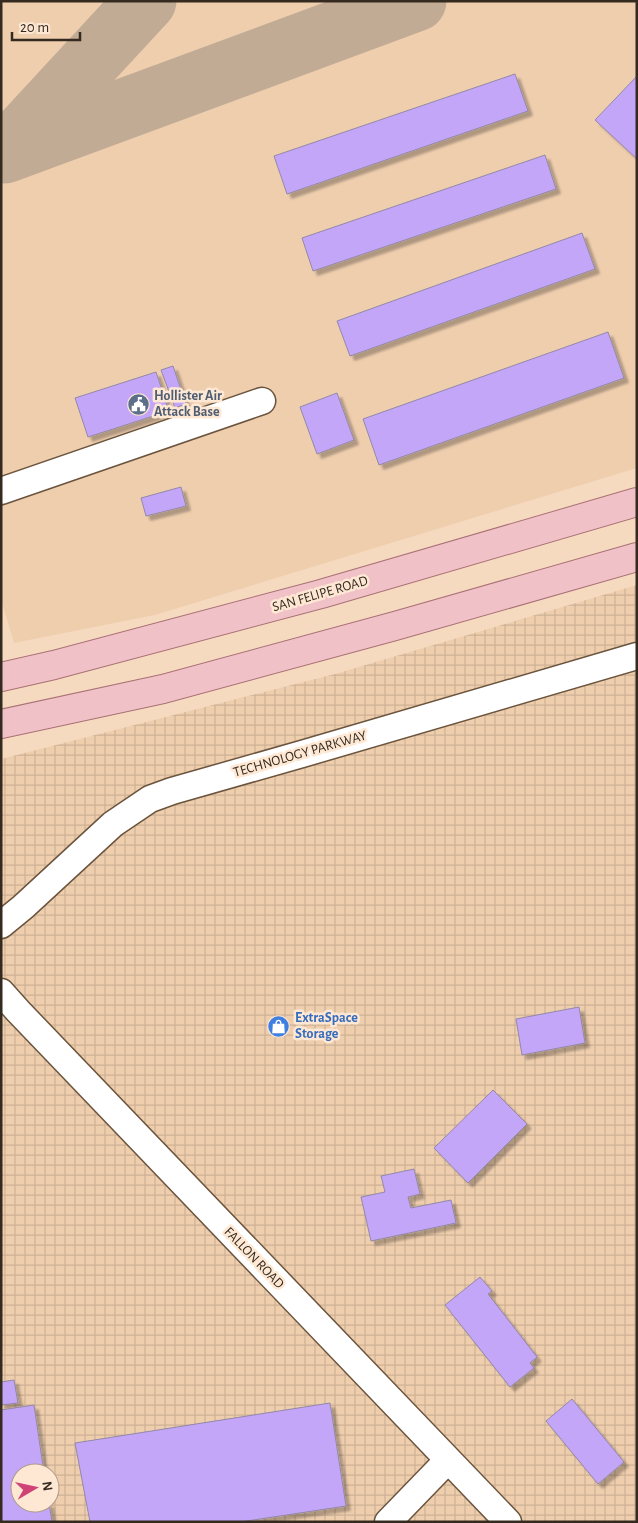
<svg xmlns="http://www.w3.org/2000/svg" width="638" height="1523" font-family="'Alegreya Sans',sans-serif">
<defs>
<pattern id="industrial-grid" width="8" height="8" patternUnits="userSpaceOnUse" patternTransform="scale(1.25)"><rect width="8" height="8" fill="#efceae"/><path d="M0 4h8M4 0v8" fill="none" stroke="#ceb195"/></pattern>
<filter id="shadow"><feDropShadow dx="4.5" dy="4.5" stdDeviation="1" flood-color="#0004"/></filter>
</defs>
<rect width="100%" height="100%" fill="#f6dac0"/>
<path fill="url(#industrial-grid)" fill-rule="evenodd" d="M 637,585 L 637,1522 L 1,1522 L 1,759 L 335,674 ZM 20,1473 L 50,1473 L 50,1503 L 20,1503 Z"/>
<polygon fill="#efceae" points="1,1 637,1 637,468 155,615 14,643 1,600"/>
<g fill="none" stroke-linecap="round" stroke-linejoin="round">
<g stroke="#c2ab95" stroke-width="61">
<polyline points="11,147 146,1"/>
<polyline points="5,153 416,1"/>
</g>
</g>
<g fill="#c3a6f8" stroke="#9288a7" filter="url(#shadow)">
<polygon points="515,74 528,111 287,194 274,156"/>
<polygon points="637,76 637,159 595,120"/>
<polygon points="545,155 556,189 313,271 302,238"/>
<polygon points="582,233 595,269 350,356 337,321"/>
<polygon points="608,332 624,378 379,465 363,419"/>
<polygon points="173,366 186,404 175,408 161,370"/>
<polygon points="156,372 169,411 88,437 75,398"/>
<polygon points="337,393 354,440 317,454 300,407"/>
<polygon points="181,487 186,506 146,516 141,498"/>
<polygon points="579,1007 585,1043 522,1055 516,1019"/>
<polygon points="493,1090 527,1124 468,1183 434,1148"/>
<polygon points="414,1169 420,1194 408,1197 411,1208 451,1200 456,1223 371,1241 361,1197 385,1192 381,1176"/>
<polygon points="480,1277 492,1291 488,1294 537,1357 530,1363 534,1368 510,1387 445,1305"/>
<polygon points="14,1380 18,1403 1,1405 1,1382"/>
<polygon points="572,1399 624,1462 598,1484 546,1421"/>
<polygon points="330,1403 346,1506 240,1522 90,1522 75,1443"/>
<polygon points="34,1405 44,1473 20,1473 20,1503 49,1503 52,1522 1,1522 1,1410"/>
</g>
<g fill="none" stroke-linecap="round" stroke-linejoin="round">
<defs>
<g id="minor">
<polyline points="1,491 262,401"/>
<polyline points="1,925 23,907 113,824 150,799 172,791 302,754 637,656"/>
<polyline points="1,992 18,1011 508,1522"/>
<polyline points="388,1522 448,1460"/>
</g>
<g id="major">
<polyline points="1,677 54,665 321,594 637,502"/>
<polyline points="1,724 163,689 395,626 637,557"/>
</g>
</defs>
<use href="#minor" stroke="#6b543d" stroke-width="29"/>
<use href="#major" stroke="#a97175" stroke-width="30"/>
<use href="#minor" stroke="#fff" stroke-width="26"/>
<use href="#major" stroke="#f1c1c8" stroke-width="28"/>
</g>
<defs>
<symbol id="civic-disc" viewBox="-11 -11 22 22"><circle r="9.5" fill="#5c6f8a" stroke="#ffe8d3"/><path d="M-.6-6.5H3V-4.5H.6V-3L4-1V1h2V6H-6V1h2V-1L-.6-3ZM-1.2 2.5V6h2.4V2.5Z" fill="#fff"/></symbol>
<symbol id="shop-disc" viewBox="-11 -11 22 22"><circle r="9.5" fill="#3f7fe0" stroke="#ffe8d3"/><path d="M-5-2.5h2.3a2.7 3.5 0 0 1 5.4 0H5L5.5 6h-11ZM-1.5-2.5h3a1.5 2.3 0 0 0-3 0Z" fill="#fff"/></symbol>
</defs>
<g fill-rule="evenodd">
<use href="#civic-disc" x="126" y="392" width="25" height="25"/>
<use href="#shop-disc" x="266" y="1014" width="25" height="25"/>
</g>
<g text-anchor="middle" dominant-baseline="central" stroke-width="5" stroke-linejoin="round" paint-order="stroke">
<g font-size="14" font-weight="bold" fill="#4e5e75" stroke="#ffe8d3" text-anchor="start">
<text x="154" y="396">Hollister Air<tspan x="154" dy="16">Attack Base</tspan></text>
</g>
<g font-size="14" fill="#342a1f" stroke="#ffe8d3">
<text transform="translate(320 594) rotate(-16)">SAN FELIPE ROAD</text>
<text transform="translate(300 754) rotate(-16)">TECHNOLOGY PARKWAY</text>
<text transform="translate(254 1258) rotate(46)">FALLON ROAD</text>
</g>
<g font-size="14" font-weight="bold" fill="#366cbe" stroke="#ffe8d3" text-anchor="start">
<text x="295" y="1018">ExtraSpace<tspan x="295" dy="16">Storage</tspan></text>
</g>
</g>
<rect width="638" height="1523" fill="none" stroke="#342a1f" stroke-width="5"/>
<g transform="translate(35 1488) rotate(81)"><circle r="24" fill="#ffe8d3" stroke="#ae9c8b"/>
<path d="M0-4L9 19L0 12L-9 19Z" fill="#cf4377"/>
<text y="-8" font-size="14" font-weight="bold" text-anchor="middle" fill="#342a1f">N</text>
</g>
<path d="M12 32v8h68v-8" fill="none" stroke="#342a1f" stroke-width="2.5"/>
<text x="20" y="32" font-size="15" fill="#342a1f" stroke="#ffe8d3" stroke-width="4" paint-order="stroke">20 m</text>
</svg>
